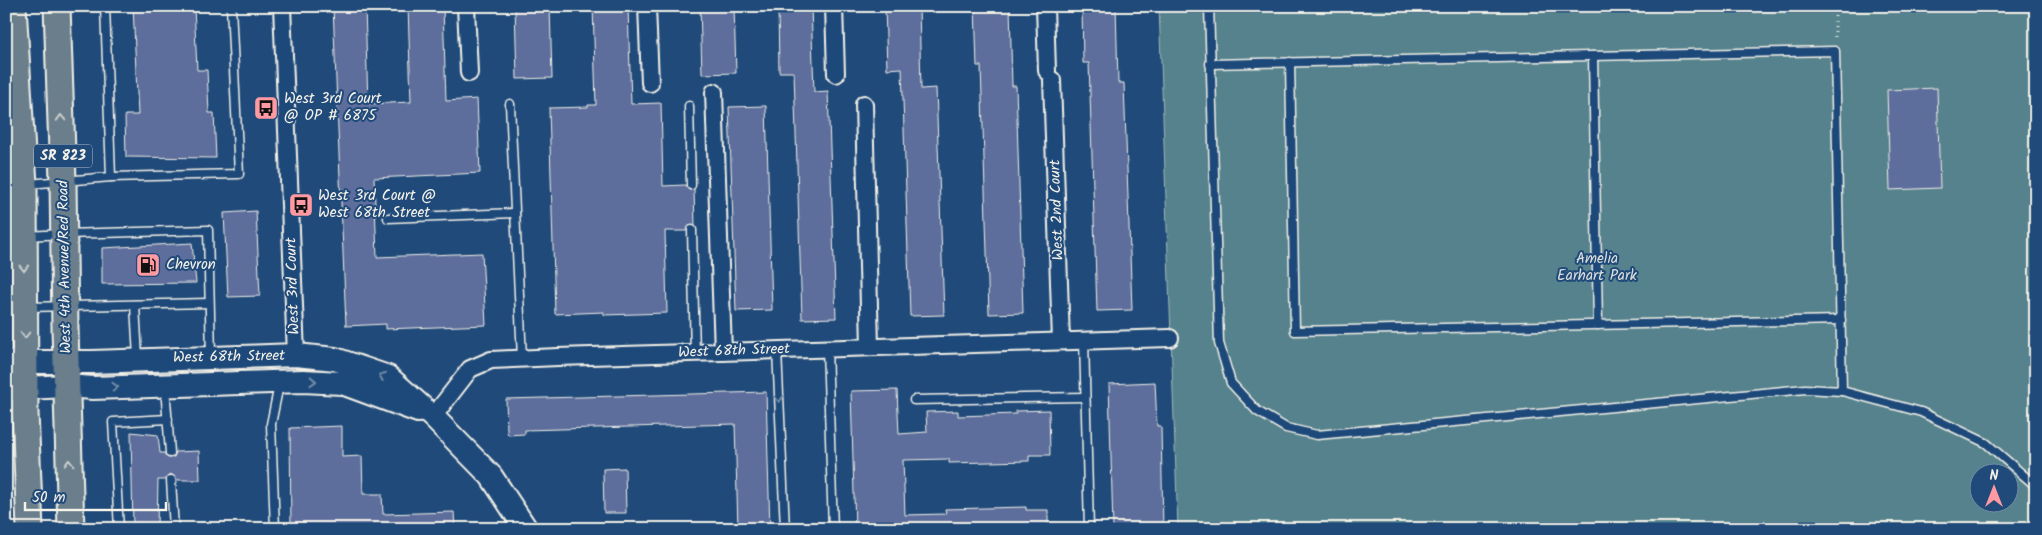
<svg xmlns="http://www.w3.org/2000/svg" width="2042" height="535" font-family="Kalam,sans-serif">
<rect width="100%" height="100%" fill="#1f4a7a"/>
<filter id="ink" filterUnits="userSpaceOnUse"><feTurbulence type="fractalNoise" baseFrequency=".02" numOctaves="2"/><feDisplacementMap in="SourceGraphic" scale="10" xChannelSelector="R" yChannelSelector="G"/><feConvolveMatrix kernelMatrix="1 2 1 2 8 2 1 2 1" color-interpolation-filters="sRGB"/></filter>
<g filter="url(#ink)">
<path fill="#54828c" stroke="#a4baba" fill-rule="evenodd" d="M 1159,6 L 2036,6 L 2036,529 L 1178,529 ZM 1980,472 L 2010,472 L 2010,502 L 1980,502 Z"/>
<g fill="#5d6e9d" stroke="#f4f1e8">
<polygon points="133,6 194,6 197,70 207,70 209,113 214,113 216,158 126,157 125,115 138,115"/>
<polygon points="333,6 365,6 368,104 411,102 408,6 443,6 446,101 477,99 480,173 374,178 377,257 482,253 486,325 386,329 386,324 346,326"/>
<polygon points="515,6 550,6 552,78 517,79"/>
<polygon points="593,6 628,6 631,104 661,103 663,186 685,185 689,190 694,189 695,226 690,225 686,231 665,231 667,313 604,315 604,312 555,314 549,108 588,107 588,105 596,105"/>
<polygon points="700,6 734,6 736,73 702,74"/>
<polygon points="778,6 811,6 814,92 828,91 836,318 802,319 794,72 779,72"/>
<polygon points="885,6 919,6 921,89 936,88 944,315 910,316 902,68 887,69"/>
<polygon points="975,6 1010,6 1012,86 1016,86 1023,313 989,314 981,66 977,66"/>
<polygon points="1082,6 1116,6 1118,83 1124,83 1132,310 1097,311 1089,63 1083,63"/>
<polygon points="1937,88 1940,188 1890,190 1887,90"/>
<polygon points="766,106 772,310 736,311 729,107"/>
<polygon points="256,211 260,296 228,297 224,213"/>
<polygon points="192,243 196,283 102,284 102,248"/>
<polygon points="1155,382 1157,426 1161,426 1163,529 1113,529 1109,384"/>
<polygon points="897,390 899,434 927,432 926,412 958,411 958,416 1016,414 1016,411 1049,410 1050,455 1029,455 1029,461 949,463 949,459 903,460 905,515 946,514 945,509 1026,507 1026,510 1048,510 1048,529 855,529 851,391"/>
<polygon points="766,392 770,529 738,529 735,424 525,430 525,434 508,435 507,430 506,399"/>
<polygon points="342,426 342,457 362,456 363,494 382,494 383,514 454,512 455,529 291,529 290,428"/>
<polygon points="131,432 158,435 160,453 164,453 168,458 174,457 176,452 199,451 200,480 177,480 171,474 168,476 165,480 158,480 157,529 133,529"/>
<polygon points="625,468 626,513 604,513 603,469"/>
</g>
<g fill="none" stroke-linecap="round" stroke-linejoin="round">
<defs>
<g id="lane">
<polyline points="105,6 111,177"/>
<polyline points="1209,6 1219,343 1231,383 1257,411 1286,428 1317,435 1805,389 1842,391 1921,412 1986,443 2036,486"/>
<polyline points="1593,56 1598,325"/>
<polyline points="1290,62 1295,331 1841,320"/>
<polyline points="1210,64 1835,51 1842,391"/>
<polyline points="510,104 522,358"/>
<polyline points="689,106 691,185"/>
<polyline points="28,184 111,177 239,174 231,6"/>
<polyline points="388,218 515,213"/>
<polyline points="692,230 695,353"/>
<polyline points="6,237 65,234 208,230 211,356"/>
<polyline points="135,305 138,358"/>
<polyline points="27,307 209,303"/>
<polyline points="1084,340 1089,529"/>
<polyline points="827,348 833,529"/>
<polyline points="777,350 785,529"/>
<polyline points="165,387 170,453"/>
<polyline points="914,400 1085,397"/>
<polyline points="171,480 174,529"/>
<polyline points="119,529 113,422 168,419"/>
<polyline points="275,529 271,424 279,385"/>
</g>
<g id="street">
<polyline points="282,6 296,355"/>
<polyline points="466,6 469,73"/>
<polyline points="647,6 650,83"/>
<polyline points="834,6 836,74"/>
<polyline points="1045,6 1047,71"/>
<polyline points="1052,80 1061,341"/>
<polyline points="714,92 723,352"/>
<polyline points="864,104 870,347"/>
<polyline points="433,417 470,369 491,360 558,357 1170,338"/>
</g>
<g id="secondary">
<polyline points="6,362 92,362 296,355 335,359 388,377 433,417 491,476 526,529"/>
<polyline points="6,389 67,386 93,388 303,381 342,383 418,411"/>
</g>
<g id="primary">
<polyline points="13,6 24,184 25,412 30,529"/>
<polyline points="57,6 63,181 65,328 71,529"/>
</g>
</defs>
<use href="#lane" stroke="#f4f1e8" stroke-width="11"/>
<use href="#street" stroke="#f4f1e8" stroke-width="20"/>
<use href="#secondary" stroke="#f4f1e8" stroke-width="26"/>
<use href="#primary" stroke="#f4f1e8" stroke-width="29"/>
<polyline stroke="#f4f1e8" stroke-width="3" stroke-dasharray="1 4" stroke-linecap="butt" points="1835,6 1835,40"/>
<use href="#lane" stroke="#1f4a7a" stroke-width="8"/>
<use href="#street" stroke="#1f4a7a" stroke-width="16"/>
<use href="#secondary" stroke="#1f4a7a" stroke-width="22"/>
<use href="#primary" stroke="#6b7e8b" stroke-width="25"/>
</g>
<defs><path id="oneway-chevron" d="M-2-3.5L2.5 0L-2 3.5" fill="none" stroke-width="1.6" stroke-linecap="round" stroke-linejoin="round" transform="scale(1.25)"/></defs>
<g stroke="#cbcecc">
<use href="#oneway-chevron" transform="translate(61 118) rotate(-92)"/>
<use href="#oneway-chevron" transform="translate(24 268) rotate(89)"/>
<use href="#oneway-chevron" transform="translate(25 335) rotate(90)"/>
<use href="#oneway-chevron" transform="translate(69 463) rotate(-92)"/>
</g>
<g stroke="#748da6">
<use href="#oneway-chevron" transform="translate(382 376) rotate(-158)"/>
<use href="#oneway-chevron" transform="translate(313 381) rotate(2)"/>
<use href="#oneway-chevron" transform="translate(115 387) rotate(-2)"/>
<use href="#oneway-chevron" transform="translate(779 399) rotate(87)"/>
</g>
</g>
<defs>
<symbol id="bus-square" viewBox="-11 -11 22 22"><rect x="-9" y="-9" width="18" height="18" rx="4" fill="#ff9aa2" stroke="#1f4a7a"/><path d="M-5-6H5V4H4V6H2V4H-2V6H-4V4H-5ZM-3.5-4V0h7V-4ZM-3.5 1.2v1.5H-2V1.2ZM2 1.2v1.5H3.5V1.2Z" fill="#111"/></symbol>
<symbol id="fuel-square" viewBox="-11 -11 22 22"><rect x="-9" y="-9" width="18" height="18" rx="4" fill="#ff9aa2" stroke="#1f4a7a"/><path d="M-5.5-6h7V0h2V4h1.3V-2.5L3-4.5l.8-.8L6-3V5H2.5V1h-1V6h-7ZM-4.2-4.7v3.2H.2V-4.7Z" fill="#111"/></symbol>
</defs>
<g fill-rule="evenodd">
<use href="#bus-square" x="252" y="94" width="28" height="28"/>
<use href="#bus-square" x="287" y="191" width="28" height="28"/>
<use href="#fuel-square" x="134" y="251" width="28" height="28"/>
</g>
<g text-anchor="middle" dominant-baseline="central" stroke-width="4" stroke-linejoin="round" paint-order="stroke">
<rect fill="#1f4a7a" stroke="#b4bfc7" stroke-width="1" x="34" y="144.5" width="58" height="23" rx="4"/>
<g font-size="14" font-weight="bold" fill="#f4f1e8">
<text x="63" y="156">SR 823</text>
</g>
<g font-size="15" fill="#f4f1e8" stroke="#1f4a7a" text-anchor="start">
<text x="284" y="99">West 3rd Court<tspan x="284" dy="17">@ OP # 6875</tspan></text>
<text x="318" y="196">West 3rd Court @<tspan x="318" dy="17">West 68th Street</tspan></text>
<text x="166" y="265">Chevron</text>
</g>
<g font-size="15" fill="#f4f1e8" stroke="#1f4a7a">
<text transform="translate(1057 210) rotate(-92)">West 2nd Court</text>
<text transform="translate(65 267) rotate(-91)">West 4th Avenue/Red Road</text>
<text transform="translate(293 286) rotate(-92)">West 3rd Court</text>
<text transform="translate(734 351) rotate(-2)">West 68th Street</text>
<text transform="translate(229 357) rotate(-1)">West 68th Street</text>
</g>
<g font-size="15" fill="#dce0da" stroke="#1f4a7a">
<text x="1597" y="259">Amelia<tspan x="1597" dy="17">Earhart Park</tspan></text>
</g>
</g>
<rect width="2042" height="535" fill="none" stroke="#1f4a7a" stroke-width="25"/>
<rect x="12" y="12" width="2017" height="510" fill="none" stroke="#f4f1e8" stroke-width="2" filter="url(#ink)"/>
<g transform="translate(1994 488)"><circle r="24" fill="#1f4a7a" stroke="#748da6"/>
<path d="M0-4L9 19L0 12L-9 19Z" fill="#ff9aa2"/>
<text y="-8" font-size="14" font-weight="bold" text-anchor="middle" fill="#f4f1e8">N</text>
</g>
<path d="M25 502v8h141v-8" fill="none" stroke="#f4f1e8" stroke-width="2.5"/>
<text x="32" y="502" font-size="15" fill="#f4f1e8" stroke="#1f4a7a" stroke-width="4" paint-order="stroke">50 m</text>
</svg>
